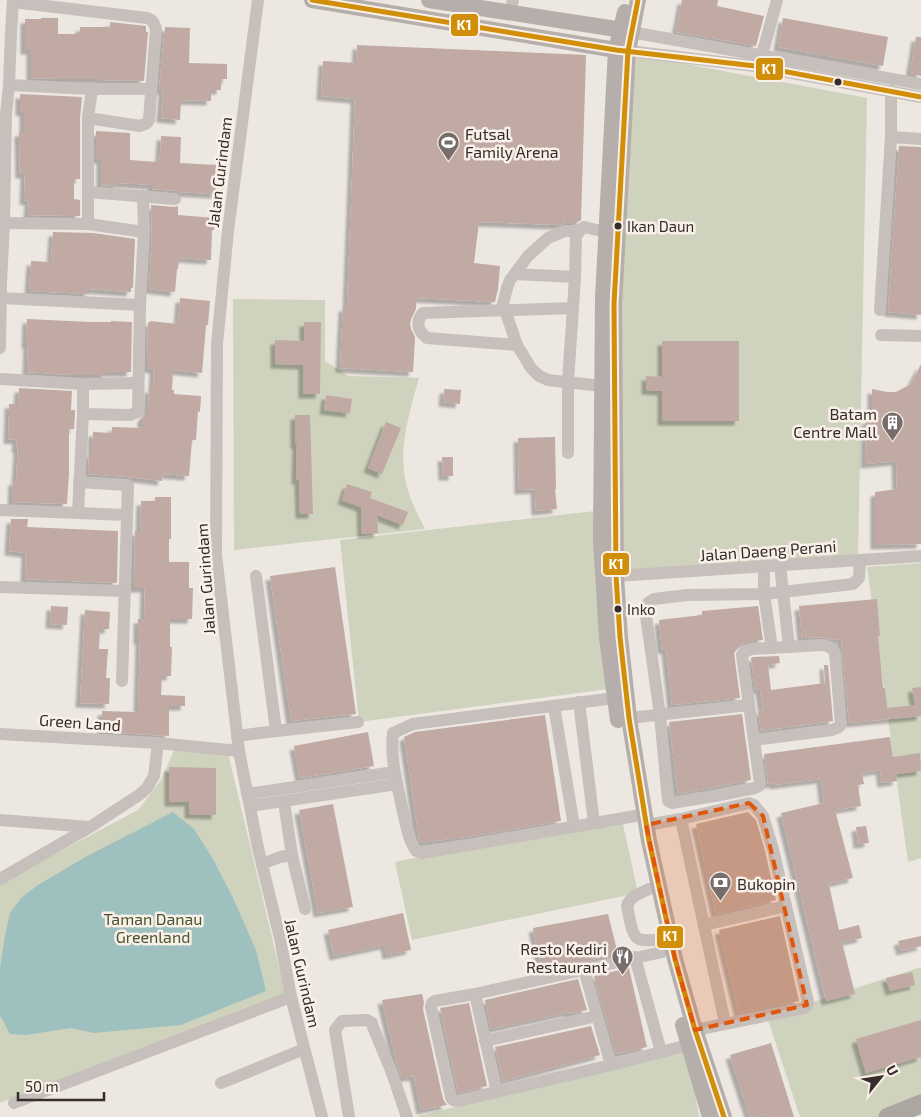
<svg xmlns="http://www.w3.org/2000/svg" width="921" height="1117" font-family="'Exo 2',sans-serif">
<defs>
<filter id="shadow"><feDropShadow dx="-4.5" dy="4.5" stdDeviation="1" flood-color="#0004"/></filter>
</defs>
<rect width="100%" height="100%" fill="#ede7e2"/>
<g fill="#cfd2bc">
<polygon points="633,54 867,98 858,557 621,570 618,302"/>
<path d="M 233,299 L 325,300 L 325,361 L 348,376 L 419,378 C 410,411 399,444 405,478 C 408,496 417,513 425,529 L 234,550 Z"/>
<polygon points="595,511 608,689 359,722 340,540"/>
<polygon points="921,563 921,858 908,862 867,567"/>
<polygon points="174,750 228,753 286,996 2,1102 0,1102 0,883 138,810 161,780"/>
<polygon points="621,815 638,893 412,940 395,862"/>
<polygon points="921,967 921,1101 880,1117 800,1117 767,1017"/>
<polygon points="688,1049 699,1117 419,1117 419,1116"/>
</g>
<polygon fill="#9ec0be" points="173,812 194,829 213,859 233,898 256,950 266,991 181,1025 93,1033 71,1028 26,1035 10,1034 0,1015 0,968 5,935 10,913 21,898 38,885 89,855"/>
<g fill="#c0aaa3" filter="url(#shadow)">
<polygon points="682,0 718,0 717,6 764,16 756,46 676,32"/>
<polygon points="41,18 58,18 58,34 80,34 80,27 110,27 110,22 146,26 146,32 148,32 144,81 101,80 101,79 59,79 31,78 31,50 25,50 25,19 41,19"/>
<polygon points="783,18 888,37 883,66 778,47"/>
<polygon points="165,27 190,28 189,63 227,64 227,79 221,79 221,90 211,90 211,101 181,100 180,120 161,118 163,90 159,90"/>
<polygon points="916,37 921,37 921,76 910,74"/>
<polygon points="357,45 586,55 581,220 576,223 565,223 558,225 479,222 474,263 500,266 498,289 495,302 416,298 416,309 412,317 410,323 411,329 415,337 413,372 340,368 343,307 347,307 355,99 321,96 323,61 356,63"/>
<polygon points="20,94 82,97 80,118 80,179 74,179 74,199 80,200 80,216 28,215 29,201 24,200 25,174 20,174 19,132 24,132 24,112 20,111"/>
<polygon points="96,131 130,133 130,160 157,162 160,155 161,136 181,137 180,163 217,165 216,194 179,192 176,191 152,189 152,185 138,184 118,183 118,186 101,185 101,159 96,159"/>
<polygon points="899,146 921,147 921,315 888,312"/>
<polygon points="151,205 174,207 178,206 178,215 215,218 214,230 212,230 211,260 179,258 178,269 177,269 175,292 149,289 152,232"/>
<polygon points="53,232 93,233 135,239 133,288 131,288 131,292 89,289 89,294 29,291 31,261 51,262"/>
<polygon points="180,298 210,301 208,325 206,325 202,373 173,370 172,390 174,390 174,394 201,396 200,412 198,411 196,440 192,440 189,476 163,474 162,481 128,477 88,474 89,454 92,454 93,432 112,433 112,427 142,428 142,418 146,413 148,413 149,388 153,389 154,369 147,368 148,322 150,323 150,321 178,324"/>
<polygon points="27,319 90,322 111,322 111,321 132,322 131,372 106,372 106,375 72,375 27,372 28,344 26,344"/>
<polygon points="304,322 321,322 320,394 303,394 303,365 275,364 275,340 304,341"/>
<polygon points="662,341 739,341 739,421 662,421 662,391 646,390 646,376 662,377"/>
<polygon points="921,364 921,544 875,545 875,492 897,489 896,461 865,464 866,421 872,417 872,389 887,392 896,392 911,384"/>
<polygon points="19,388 72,391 71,410 75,410 75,414 74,429 69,429 69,472 67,504 12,502 13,481 16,481 18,448 16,448 17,440 8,439 9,416 9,404 18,404"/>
<polygon points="444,389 461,390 460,404 443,402"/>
<polygon points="326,395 352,399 350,413 324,410"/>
<polygon points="295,415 310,415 313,514 300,514 299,480 296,480 297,444 295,444"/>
<polygon points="386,422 401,428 382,474 368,468"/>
<polygon points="555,437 556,489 555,489 557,509 536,511 535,489 519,490 518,438"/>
<polygon points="442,457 453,457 453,476 443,476"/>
<polygon points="347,484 372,492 370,498 408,512 403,525 377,515 378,533 362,534 361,507 342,500"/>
<polygon points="155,497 171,497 171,539 169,539 169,562 189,562 189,588 193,588 192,619 170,619 170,647 172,647 171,676 162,676 161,695 185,696 185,706 169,706 169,736 102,732 102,711 138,712 140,640 138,640 138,619 144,619 145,588 134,588 135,531 140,531 141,501 155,501"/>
<polygon points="11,519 28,519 27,527 118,531 117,583 25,579 26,553 9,551"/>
<polygon points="335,567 356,714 291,721 270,576"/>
<polygon points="877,599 880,636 878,636 883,688 885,688 887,708 915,705 912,688 921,687 921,716 849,723 841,639 833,640 821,637 802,638 799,606"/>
<polygon points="51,606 68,607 67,625 50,624"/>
<polygon points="758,606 763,640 747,642 739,646 734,653 740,698 672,705 666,649 662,650 659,620 702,615 702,611"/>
<polygon points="85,610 110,612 109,629 100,629 99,649 108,649 106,678 110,678 109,704 80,703"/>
<polygon points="779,656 780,663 768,665 771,690 825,683 824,665 828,665 833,721 761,731 758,711 763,710 760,689 755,690 751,658 753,657"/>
<polygon points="742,714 751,780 678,794 669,722"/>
<polygon points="545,715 561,821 485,834 421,843 419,839 404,737 415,732"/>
<polygon points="368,732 374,766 300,778 294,746"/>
<polygon points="890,737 893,757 920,753 921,771 896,774 897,781 882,783 880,770 862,773 864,784 858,785 861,806 835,810 853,878 828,884 829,885 839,930 859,925 862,938 842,942 855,994 826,1001 781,813 824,803 821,779 774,785 774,783 768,784 764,754"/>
<polygon points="169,767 216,768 216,815 189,814 189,802 169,802"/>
<polygon points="333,804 353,907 318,913 299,810"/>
<polygon points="748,812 756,820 765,851 776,900 716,914 696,824"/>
<polygon points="866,826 869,843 858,844 856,827"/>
<polygon points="403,913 411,950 387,955 385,945 334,956 328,930"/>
<polygon points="608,914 618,954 542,971 533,928"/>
<polygon points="780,916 799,1001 739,1013 719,930"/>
<polygon points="921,936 921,946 901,951 898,941"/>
<polygon points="629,968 647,1047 616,1054 594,976"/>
<polygon points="912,972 915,985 890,991 886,978"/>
<polygon points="578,979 587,1010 569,1014 569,1012 491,1029 485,1000"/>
<polygon points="422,994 424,1002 423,1009 443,1099 447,1105 421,1110 414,1076 402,1078 397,1064 382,1000"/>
<polygon points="469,1003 487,1086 458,1093 440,1008"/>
<polygon points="921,1020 921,1057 866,1073 856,1039"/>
<polygon points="591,1026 600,1055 503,1081 495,1047"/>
<polygon points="771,1043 794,1117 764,1117 763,1114 750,1117 730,1055"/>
</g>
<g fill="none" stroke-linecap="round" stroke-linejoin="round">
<g stroke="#c6bfbb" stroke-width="12">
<polyline points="258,0 228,231 217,344 216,555 239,751 258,848 280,938 291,997 322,1117"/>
<path d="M 13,2 L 147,18 C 153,20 154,23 156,29 L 149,120 L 147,123 L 140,126 L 88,118"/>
<polyline points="510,12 513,0"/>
<polyline points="631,32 921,84"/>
<polyline points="628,51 755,66 921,97"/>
<polyline points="762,55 777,0"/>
<polyline points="9,85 92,89 150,89"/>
<polyline points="891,137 921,139"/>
<polyline points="88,192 175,199"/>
<polyline points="4,223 88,224 144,232"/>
<polyline points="88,224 88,118 92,89"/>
<polyline points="580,231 565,231 548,238 528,256 510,280 507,288 503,304 517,345 531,368 539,376 548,380 602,386"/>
<polyline points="515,274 575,277 573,308"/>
<polyline points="575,277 576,236 581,229 584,227 606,232"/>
<polyline points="1,298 140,305"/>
<polyline points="880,310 891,137 891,91"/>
<polyline points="881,335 921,336"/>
<path d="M 517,345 L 427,338 C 418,331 415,322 423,313 L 573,308 L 568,381 L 568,453"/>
<polyline points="0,348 1,283 4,223 6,114 9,85 11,33 13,0"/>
<polyline points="0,379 83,384 138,383"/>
<polyline points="83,414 130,415 138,412 140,305 144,232 143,196"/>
<polyline points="79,482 128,485 122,681"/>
<polyline points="0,510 78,513 83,414 83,384"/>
<polyline points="78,513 127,515"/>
<polyline points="780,565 789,647"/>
<polyline points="764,566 764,594 772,648"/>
<polyline points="616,576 921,556"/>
<polyline points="0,587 125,591"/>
<path d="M 615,698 L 413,724 L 393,733 C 390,757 397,783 402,807 C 405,821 408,839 416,851 L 422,853 L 635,816"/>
<polyline points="579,702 594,823"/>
<polyline points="554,706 574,826"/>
<polyline points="629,718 749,705"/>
<polyline points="276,731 358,722"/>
<polyline points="0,734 158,743 239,751"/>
<polyline points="237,736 276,731 256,576"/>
<path d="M 754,740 L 832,730 L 839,727 L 841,724 L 835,653 C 831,647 828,645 821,645 L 751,649 L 745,652 L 742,655 C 748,698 754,740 760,783 L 759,786 L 755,788 L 720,795 L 672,803 L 668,801 L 660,715 L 645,609 L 648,603 L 654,599 L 687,595 L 764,594 L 853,584 L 859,578 L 860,560"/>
<polyline points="247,794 394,772"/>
<polyline points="284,802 292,855 305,909"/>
<polyline points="250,806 397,784"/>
<polyline points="681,819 725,1023"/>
<polyline points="0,820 90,827"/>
<polyline points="646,825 681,819 749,803 754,805 763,816 773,849 808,1002 807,1005 804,1008 695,1030"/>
<polyline points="262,864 280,857 292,855"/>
<polyline points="0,879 90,827 139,795 147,788 154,776 158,743"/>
<path d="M 649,889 C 641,893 630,896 627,906 C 629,914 631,936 639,939 C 645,941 654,940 660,940"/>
<polyline points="704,925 786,906"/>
<path d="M 662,952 L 475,994 L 435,1001 L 432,1003 L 431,1007 L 451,1097 C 452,1100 454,1101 458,1101 L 611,1065 L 688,1045"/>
<polyline points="635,957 661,1052"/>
<polyline points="584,969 611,1065"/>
<polyline points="475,994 497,1092"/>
<polyline points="485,1041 597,1016"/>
<polyline points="221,1083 304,1049"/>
<polyline points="14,1103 291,997"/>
<polyline points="349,1117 335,1030 342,1021 367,1020 372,1023 373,1027 392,1073 407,1117"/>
</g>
<g stroke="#b5aeaa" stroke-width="16">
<polyline points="312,0 616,50 626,51"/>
<polyline points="429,0 629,31"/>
<polyline points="638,0 628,51 614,304 616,576 620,637 629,718 649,841 675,959 695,1030 724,1117"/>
<polyline points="618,720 607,638 601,540 603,298 616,50 625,12"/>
<polyline points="683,1025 710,1117"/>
</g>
<polyline stroke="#aca6a1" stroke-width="19" points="888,1117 921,1104"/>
<defs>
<g id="bus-1">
<polyline points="312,0 616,50 755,66 921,97"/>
<polyline points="638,0 628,51 614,304 616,576 620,637 629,718 649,841 675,959 695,1030 724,1117"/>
</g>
</defs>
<use href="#bus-1" stroke="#f9f1e9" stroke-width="9"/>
<use href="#bus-1" stroke="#d18e08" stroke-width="5"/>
</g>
<path fill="#df570d" fill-opacity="0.2" stroke="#df570d" stroke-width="4" stroke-dasharray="10 6" stroke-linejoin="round" d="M 749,803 L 763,816 L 807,1005 L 695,1030 L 675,959 L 646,825 Z"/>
<defs>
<symbol id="stadium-pin" viewBox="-11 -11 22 30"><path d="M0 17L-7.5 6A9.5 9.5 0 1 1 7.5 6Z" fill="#776d6a" stroke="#f9f1e9"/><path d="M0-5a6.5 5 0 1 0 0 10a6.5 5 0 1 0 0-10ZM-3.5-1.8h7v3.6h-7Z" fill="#fff"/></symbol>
<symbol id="building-pin" viewBox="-11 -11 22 30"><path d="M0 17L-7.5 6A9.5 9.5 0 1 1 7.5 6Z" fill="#776d6a" stroke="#f9f1e9"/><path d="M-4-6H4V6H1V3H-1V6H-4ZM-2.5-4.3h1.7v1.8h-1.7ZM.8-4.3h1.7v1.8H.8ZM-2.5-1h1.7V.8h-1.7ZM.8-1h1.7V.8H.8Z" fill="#fff"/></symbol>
<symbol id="bank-pin" viewBox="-11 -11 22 30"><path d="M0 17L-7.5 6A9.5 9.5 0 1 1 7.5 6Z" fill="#776d6a" stroke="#f9f1e9"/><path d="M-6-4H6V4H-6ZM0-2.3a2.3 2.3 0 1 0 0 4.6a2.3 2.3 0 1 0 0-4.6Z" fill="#fff"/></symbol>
<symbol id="restaurant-pin" viewBox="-11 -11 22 30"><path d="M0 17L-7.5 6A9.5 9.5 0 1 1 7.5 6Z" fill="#776d6a" stroke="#f9f1e9"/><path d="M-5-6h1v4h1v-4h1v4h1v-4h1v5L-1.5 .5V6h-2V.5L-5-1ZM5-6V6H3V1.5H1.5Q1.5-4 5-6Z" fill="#fff"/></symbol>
</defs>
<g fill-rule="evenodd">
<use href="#stadium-pin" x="436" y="130" width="25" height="34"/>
<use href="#building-pin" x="880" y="410" width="25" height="34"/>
<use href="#bank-pin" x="708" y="870" width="25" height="34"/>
<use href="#restaurant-pin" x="610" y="944" width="25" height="34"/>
</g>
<g fill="#372c29" stroke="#f9f1e9" stroke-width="2">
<circle cx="838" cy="82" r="4.5"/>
<circle cx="618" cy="226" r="4.5"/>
<circle cx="618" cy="609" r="4.5"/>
</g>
<g text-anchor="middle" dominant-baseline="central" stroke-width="5" stroke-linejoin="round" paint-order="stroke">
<g font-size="15" fill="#372c29" stroke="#f9f1e9" text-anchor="start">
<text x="627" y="226">Ikan Daun</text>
<text x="627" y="609">Inko</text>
</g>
<g font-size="16" fill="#372c29" stroke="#f9f1e9" text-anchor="start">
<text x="465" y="133">Futsal<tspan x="465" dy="18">Family Arena</tspan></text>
<text x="877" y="413" text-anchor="end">Batam<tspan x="877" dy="18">Centre Mall</tspan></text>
<text x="737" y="883">Bukopin</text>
<text x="607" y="948" text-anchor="end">Resto Kediri<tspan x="607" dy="18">Restaurant</tspan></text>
</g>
<g font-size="16" fill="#372c29" stroke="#f9f1e9">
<text transform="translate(219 172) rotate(-83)">Jalan Gurindam</text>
<text transform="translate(768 550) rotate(-4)">Jalan Daeng Perani</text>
<text transform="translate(205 579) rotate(-94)">Jalan Gurindam</text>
<text transform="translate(80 722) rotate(4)">Green Land</text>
<text transform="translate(303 973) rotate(77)">Jalan Gurindam</text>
</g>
<g font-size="16" fill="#48552d" stroke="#f9f1e9">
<text x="153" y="918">Taman Danau<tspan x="153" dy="18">Greenland</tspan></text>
</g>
</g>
<g stroke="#f9f1e9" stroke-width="2">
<rect x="450" y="13" width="29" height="24" rx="5" fill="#d18e08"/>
<rect x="755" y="57" width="29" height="24" rx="5" fill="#d18e08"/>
<rect x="602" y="552" width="28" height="24" rx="5" fill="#d18e08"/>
<rect x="656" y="925" width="28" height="24" rx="5" fill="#d18e08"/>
</g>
<g font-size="14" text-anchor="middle" font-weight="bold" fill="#fff">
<text x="464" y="30">K1</text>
<text x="769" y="74">K1</text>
<text x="616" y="569">K1</text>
<text x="670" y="941">K1</text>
</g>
<g transform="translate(881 1077) rotate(60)" stroke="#f9f1e9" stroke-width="4" paint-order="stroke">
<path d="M0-4L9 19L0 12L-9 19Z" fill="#372c29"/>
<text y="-8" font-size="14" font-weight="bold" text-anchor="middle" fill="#372c29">U</text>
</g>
<path d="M18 1092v8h86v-8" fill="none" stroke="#372c29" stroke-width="2.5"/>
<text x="25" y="1092" font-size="15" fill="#372c29" stroke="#f9f1e9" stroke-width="4" paint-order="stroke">50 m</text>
</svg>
